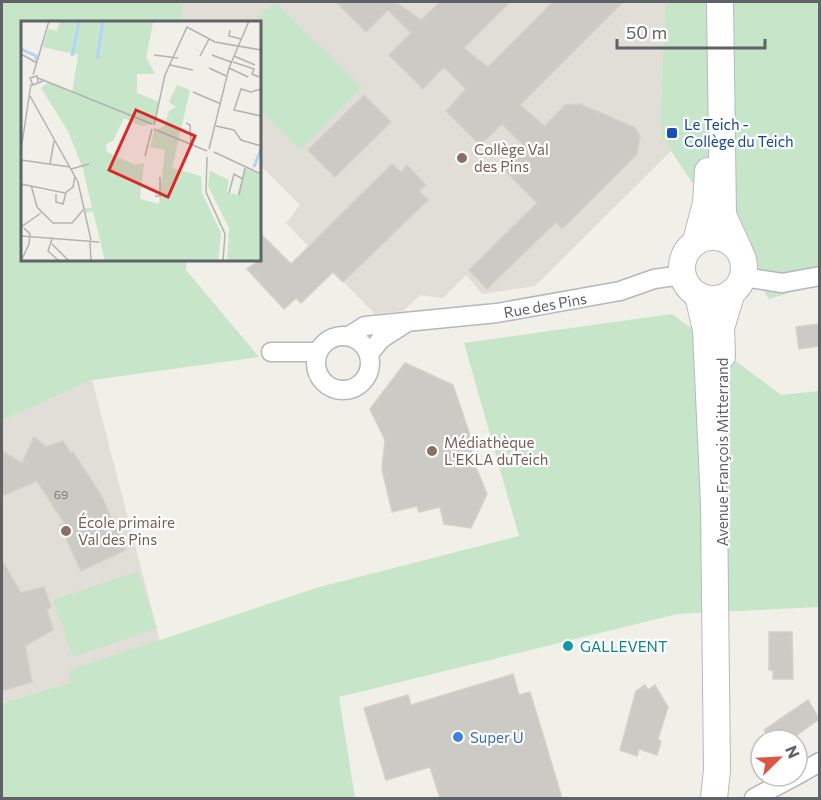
<svg xmlns="http://www.w3.org/2000/svg" width="821" height="800" font-family="Commissioner,sans-serif">
<rect width="100%" height="100%" fill="#f0efe8"/>
<g fill="#e0ded7">
<polygon points="183,2 665,2 660,134 671,151 535,286 482,294 466,275 443,298 420,295 403,311 375,314 286,223 300,205 260,165 260,22 182,22"/>
<polygon points="92,380 160,641 70,670 70,683 2,703 2,421"/>
</g>
<g fill="#c7e5c9">
<polygon points="2,2 183,2 182,22 22,22 22,260 186,260 186,270 259,357 92,380 2,421"/>
<polygon points="275,2 362,87 300,150 260,110 260,22 253,22"/>
<polygon points="665,2 819,2 819,284 769,299 660,134"/>
<polygon points="672,314 781,395 819,391 819,607 677,614 339,697 355,798 2,798 2,703 70,683 69,670 316,588 519,536 464,343"/>
<polygon points="138,571 157,628 73,657 53,600"/>
</g>
<g fill="#cccac5" stroke="#d4d1c7" stroke-width="1.5">
<polygon points="336,2 396,2 421,20 440,2 510,2 464,48 488,67 553,2 623,2 520,105 545,126 565,105 580,104 634,127 640,136 637,154 562,229 556,222 487,289 469,270 537,203 501,167 523,145 502,124 480,145 446,111 466,89 444,67 423,89 389,55 411,33 388,10 366,32"/>
<polygon points="364,95 391,122 335,177 308,150"/>
<polygon points="392,164 401,172 407,165 426,185 419,191 428,200 343,282 333,272 301,303 296,298 284,309 247,269 260,260 260,233 291,264"/>
<polygon points="819,324 819,346 799,349 796,327"/>
<polygon points="405,363 453,385 469,432 475,465 487,494 471,528 444,524 440,507 419,512 417,506 392,512 382,469 385,440 370,409"/>
<polygon points="34,437 46,447 63,441 71,453 73,452 101,495 126,550 81,571 60,525 64,523 37,481 2,496 2,451 22,463"/>
<polygon points="2,560 21,593 44,587 51,607 47,610 53,630 25,646 32,682 2,691"/>
<polygon points="769,632 792,632 793,679 773,679 773,670 769,670"/>
<polygon points="513,674 519,695 530,692 562,798 440,798 430,767 386,780 364,708 408,695 411,705"/>
<polygon points="645,685 648,690 655,685 668,707 658,739 661,741 657,755 639,749 637,756 620,750 636,691"/>
<polygon points="808,700 819,719 790,740 771,740 764,730"/>
</g>
<g fill="none" stroke-linecap="round" stroke-linejoin="round">
<defs>
<g id="minor">
<polyline points="743,277 782,283 820,276"/>
<polyline points="349,336 365,326 497,313 620,291 654,279 682,275"/>
<circle cx="343" cy="363" r="27"/>
<polyline points="271,352 318,352"/>
<polyline points="369,354 381,339 406,323"/>
<polyline points="797,775 820,762"/>
<polyline points="754,798 795,776"/>
</g>
<g id="secondary">
<polyline points="720,2 723,215 739,250"/>
<circle cx="713" cy="268" r="31"/>
<polyline points="696,241 706,203 708,171"/>
<polyline points="698,295 706,330 714,504 717,770 714,798"/>
<polyline points="722,356 721,328 732,292"/>
</g>
</defs>
<use href="#minor" stroke="#b5b7bb" stroke-width="21"/>
<use href="#secondary" stroke="#b6b9be" stroke-width="28"/>
<use href="#minor" stroke="#fff" stroke-width="18"/>
<use href="#secondary" stroke="#fff" stroke-width="26"/>
</g>
<rect fill="#1a4fb4" stroke="#fff" stroke-width="2" x="666" y="127" width="12" height="12" rx="3"/>
<g fill="#8d6e63" stroke="#fff" stroke-width="2">
<circle cx="462" cy="158" r="6"/>
<circle cx="432" cy="451" r="6"/>
<circle cx="66" cy="531" r="6"/>
</g>
<circle fill="#0f9aa8" stroke="#fff" stroke-width="2" cx="568" cy="646" r="6"/>
<circle fill="#3f7fe0" stroke="#fff" stroke-width="2" cx="458" cy="737" r="6"/>
<g text-anchor="middle" dominant-baseline="central" stroke-width="4.5" stroke-linejoin="round" paint-order="stroke">
<g font-size="12" fill="#7a7c7e">
<text x="61" y="494">69</text>
</g>
<g font-size="15" fill="#164399" stroke="#fff" text-anchor="start">
<text x="684" y="124">Le Teich -<tspan x="684" dy="17">Collège du Teich</tspan></text>
</g>
<g font-size="15" fill="#785e54" stroke="#fff" text-anchor="start">
<text x="474" y="149">Collège Val<tspan x="474" dy="17">des Pins</tspan></text>
<text x="444" y="442">Médiathèque<tspan x="444" dy="17">L'EKLA duTeich</tspan></text>
<text x="78" y="522">École primaire<tspan x="78" dy="17">Val des Pins</tspan></text>
</g>
<g font-size="15" fill="#5f6267" stroke="#fff">
<text transform="translate(545 305) rotate(-10)">Rue des Pins</text>
<text transform="translate(722 452) rotate(-90)">Avenue François Mitterrand</text>
</g>
<g font-size="15" fill="#0d838f" stroke="#fff" text-anchor="start">
<text x="580" y="646">GALLEVENT</text>
</g>
<g font-size="15" fill="#366cbe" stroke="#fff" text-anchor="start">
<text x="470" y="737">Super U</text>
</g>
</g>
<g transform="translate(21 21)">
<rect width="240" height="240" fill="#f0efe8"/>
<path d="M 39,0 L 145,0 L 132,2 L 125,36 L 134,53 L 116,53 L 116,72 L 138,81 L 135,103 L 120,105 L 103,97 L 92,120 L 85,123 L 86,131 L 114,144 L 123,142 L 119,178 L 138,183 L 144,129 L 129,126 L 133,110 L 143,105 L 148,90 L 155,86 L 148,81 L 156,64 L 169,69 L 151,147 L 180,155 L 181,172 L 200,212 L 197,240 L 84,240 L 72,190 L 65,192 L 64,187 L 71,187 L 62,148 L 47,110 L 20,67 L 28,61 L 51,72 L 57,34 L 22,26 L 27,8 L 36,10 ZM 224,147 L 240,153 L 240,240 L 206,240 L 208,207 L 187,165 L 189,150 L 208,159 L 206,171 L 216,174 Z" fill="#c7e5c9"/>
<path fill="none" stroke="#b1d5f7" stroke-width="3" d="M 0,28 L 15,35 L 15,39M 51,35 L 58,2 L 55,0M 76,38 L 82,0M 233,146 L 240,128"/>
<path fill="none" stroke="#b2b3b0" stroke-width="1.5" d="M 209,9 L 208,15 L 220,18M 0,33 L 16,42M 133,34 L 157,37M 191,34 L 210,41M 179,35 L 188,18M 213,35 L 234,44M 212,41 L 233,48 L 231,53 L 238,56M 149,44 L 172,49M 188,47 L 205,55M 208,47 L 227,56M 12,54 L 28,0M 17,57 L 131,103M 17,61 L 16,55 L 9,57 L 12,64 L 22,60M 240,68 L 230,71 L 220,68 L 213,89 L 240,95M 172,71 L 200,83M 9,75 L 57,161 L 70,219M 165,102 L 169,104 L 170,123M 133,104 L 144,54 L 166,6 L 194,21 L 240,29M 195,105 L 213,109 L 220,119 L 240,125M 133,108 L 186,130M 188,128 L 208,47 L 228,0M 0,129 L 10,63M 193,131 L 240,153M 124,135 L 131,108M 186,136 L 185,171 L 204,213 L 202,240M 0,139 L 49,146M 29,143 L 33,120M 50,148 L 68,143M 0,163 L 44,172 L 52,166 L 54,155M 10,164 L 16,186 L 32,202 L 51,202 L 62,189M 208,172 L 213,153 L 222,158M 35,173 L 35,181 L 42,183 L 45,172M 218,174 L 224,147M 134,175 L 139,175 L 139,156M 0,206 L 20,192M 0,215 L 78,221M 31,218 L 27,230 L 38,240M 69,221 L 70,240M 31,223 L 48,240M 0,240 L 8,223 L 9,213 L 3,207"/>
<path fill="#d62828" fill-opacity="0.15" stroke="#d62828" stroke-width="3" d="M 115,89 L 174,115 L 147,176 L 88,149 Z"/>
<rect width="240" height="240" fill="none" stroke="#5f6267" stroke-width="3"/>
</g>
<rect width="821" height="800" fill="none" stroke="#5f6267" stroke-width="6"/>
<g transform="translate(779 758) rotate(66)"><circle r="28" fill="#ffffff" stroke="#bfc0c2" stroke-width="1.5"/>
<path d="M0-4.5L10 22L0 15L-10 22Z" fill="#da5744"/>
<text y="-9" font-size="16" font-weight="bold" text-anchor="middle" fill="#5f6267">N</text>
</g>
<path d="M617 39v9h148v-9" fill="none" stroke="#5f6267" stroke-width="3"/>
<text x="626" y="39" font-size="18" fill="#5f6267" stroke="#ffffff" stroke-width="4.5" paint-order="stroke">50 m</text>
</svg>
